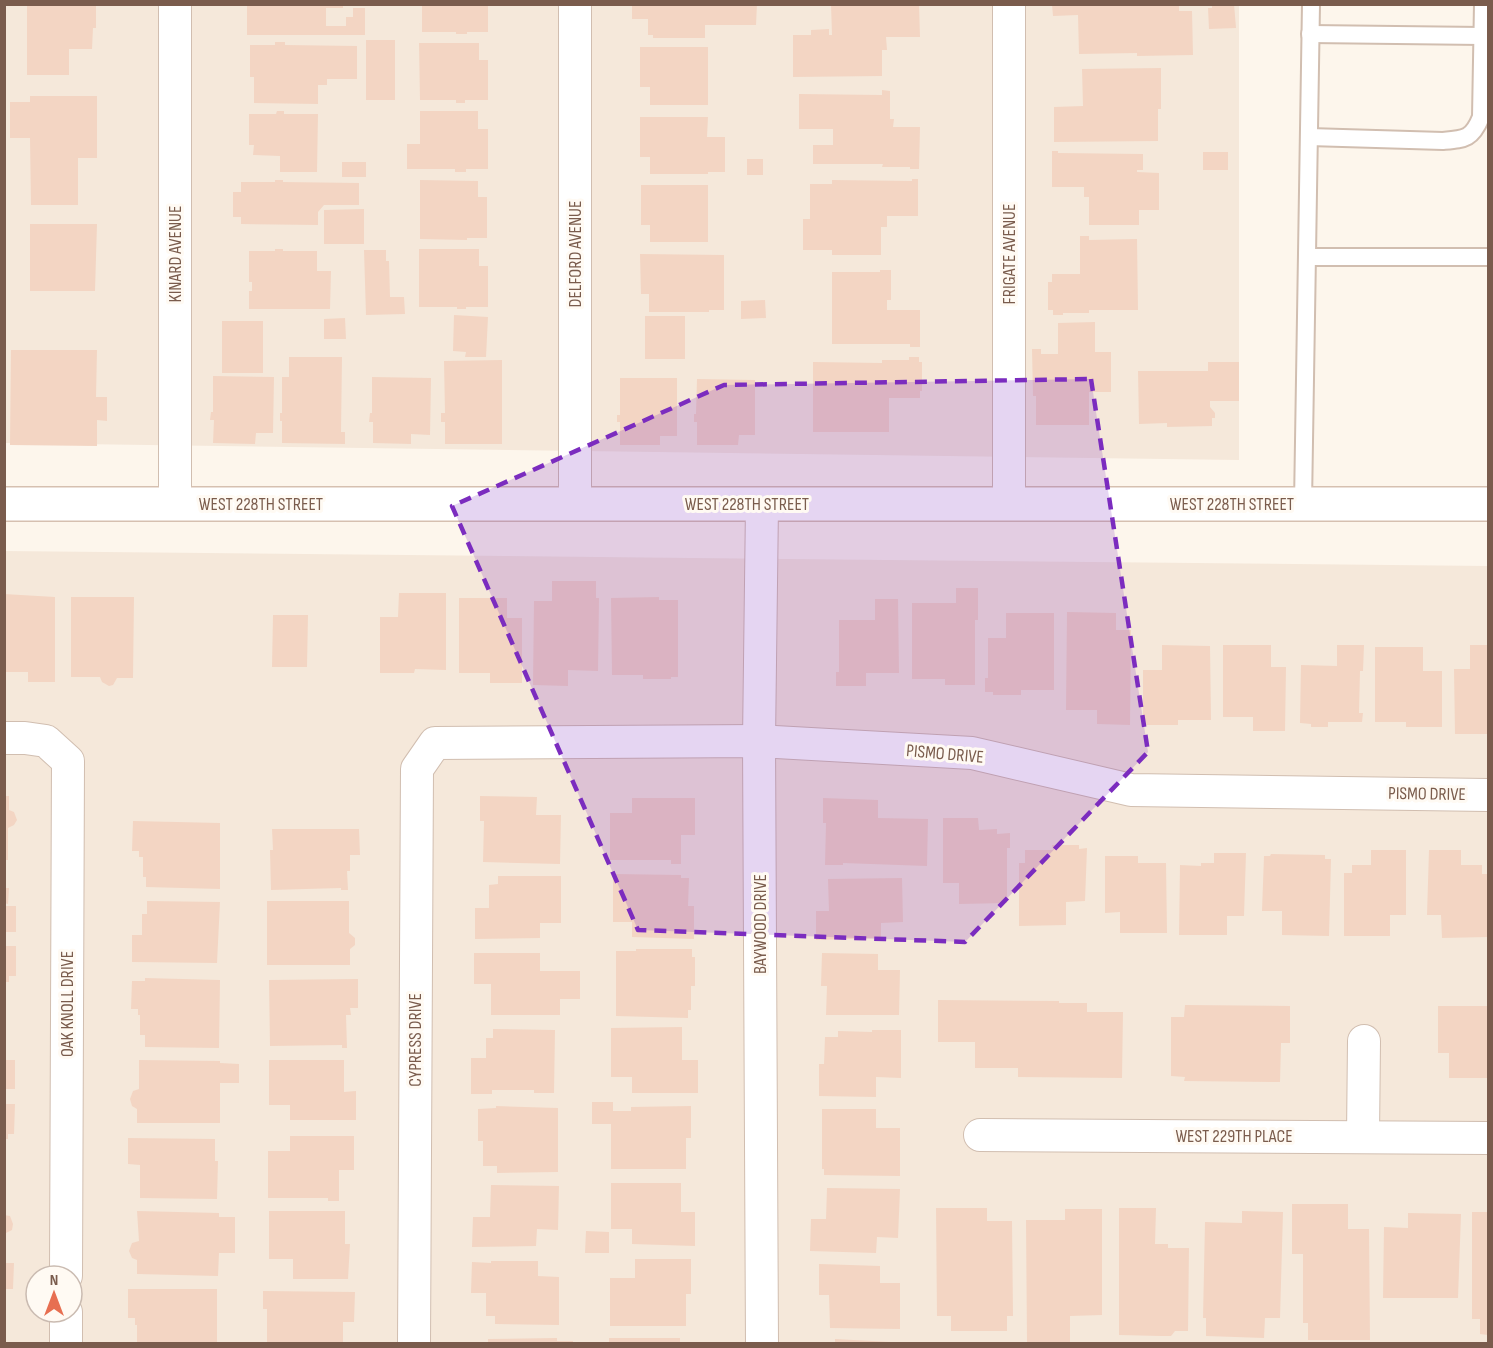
<svg xmlns="http://www.w3.org/2000/svg" width="1493" height="1348" font-family="'Sofia Sans Condensed',sans-serif">
<rect width="100%" height="100%" fill="#fdf6ec"/>
<g fill="#f5e8da" fill-rule="evenodd">
<polygon points="5,5 1239,5 1239,460 5,443"/>
<path d="M 4,551 L 1488,566 L 1488,1343 L 5,1343 ZM 36,1276 L 72,1276 L 72,1312 L 36,1312 Z"/>
</g>
<g fill="#f3d5c3">
<polygon points="27,4 96,4 96,28 93,28 92,49 69,49 69,75 27,75"/>
<polygon points="247,4 343,4 343,8 326,8 326,26 346,26 346,17 353,17 353,8 365,8 365,35 247,35"/>
<polygon points="422,4 488,4 488,32 467,32 467,34 456,34 456,32 422,32"/>
<polygon points="632,4 757,4 756,25 705,25 705,38 653,38 653,35 648,35 648,19 632,19"/>
<polygon points="831,4 919,4 920,37 886,37 887,50 882,50 882,76 793,77 793,35 811,35 811,30 829,29 829,35 832,35"/>
<polygon points="1052,4 1179,5 1179,11 1192,11 1193,55 1137,56 1137,53 1079,54 1078,15 1053,16"/>
<polygon points="1212,4 1234,4 1236,28 1209,29 1208,8 1212,8"/>
<rect x="366" y="40" width="29" height="60"/>
<polygon points="275,42 285,42 285,45 357,46 357,79 327,79 327,85 318,85 318,104 254,103 254,77 250,77 250,45 275,45"/>
<polygon points="419,43 479,43 479,60 488,60 488,100 465,100 465,103 456,103 456,100 420,100"/>
<polygon points="640,47 708,47 708,105 650,105 650,87 640,87"/>
<polygon points="1161,68 1161,109 1158,109 1158,141 1054,142 1054,107 1083,106 1082,69"/>
<polygon points="882,90 890,91 890,119 894,119 893,127 920,127 919,169 910,169 910,167 882,167 883,164 813,164 813,145 833,145 833,129 799,129 799,94 882,95"/>
<polygon points="30,96 97,96 97,158 78,158 78,205 31,205 30,138 10,138 10,102 30,102"/>
<polygon points="277,111 284,111 284,114 318,114 317,172 280,172 280,156 253,155 254,145 249,145 249,114 276,114"/>
<polygon points="420,111 478,111 478,129 488,129 488,169 466,169 466,172 455,172 455,169 407,169 407,144 420,144"/>
<polygon points="640,117 708,117 707,137 725,137 725,172 708,172 708,174 650,174 650,157 640,157"/>
<polygon points="1052,151 1058,151 1058,153 1143,154 1143,170 1137,170 1137,172 1159,173 1159,210 1139,210 1139,225 1089,225 1089,197 1084,197 1084,187 1052,187"/>
<rect x="1203" y="152" width="25" height="18"/>
<rect x="747" y="159" width="16" height="16"/>
<rect x="342" y="162" width="24" height="15"/>
<polygon points="912,179 918,179 918,216 887,216 887,227 881,227 881,255 832,255 832,250 803,250 803,219 810,219 810,184 832,184 832,180 912,181"/>
<polygon points="275,180 283,180 283,182 359,183 359,205 324,205 318,212 318,225 241,224 241,217 233,217 233,192 241,192 241,182 275,182"/>
<polygon points="420,180 478,181 478,197 487,197 487,238 467,238 467,240 420,239"/>
<polygon points="641,185 708,185 708,242 650,242 650,225 641,225"/>
<polygon points="364,209 364,244 324,244 324,210"/>
<polygon points="30,224 97,224 95,291 30,291"/>
<polygon points="1080,236 1089,236 1089,240 1137,239 1138,310 1089,310 1089,313 1063,313 1063,315 1053,315 1053,310 1048,310 1048,282 1052,282 1052,274 1080,274"/>
<polygon points="275,249 283,249 283,251 317,251 317,271 331,271 330,309 249,309 249,291 252,291 252,282 249,282 249,251 275,251"/>
<polygon points="419,249 479,249 479,266 488,266 488,307 466,307 466,309 457,309 457,307 419,307"/>
<polygon points="364,250 386,250 386,261 389,261 390,297 404,297 405,314 366,315"/>
<polygon points="640,254 724,255 724,310 709,310 709,312 649,312 649,294 641,294"/>
<polygon points="880,270 891,270 891,300 887,300 887,310 920,310 920,347 910,347 910,344 832,344 832,272 880,272"/>
<polygon points="765,300 766,318 741,319 741,301"/>
<polygon points="454,315 488,317 486,357 465,357 466,352 453,351"/>
<rect x="645" y="316" width="40" height="43"/>
<polygon points="345,318 346,339 324,339 324,319"/>
<rect x="222" y="321" width="41" height="52"/>
<polygon points="1095,322 1095,352 1111,352 1111,392 1089,392 1089,425 1036,425 1036,396 1033,396 1032,349 1041,349 1041,354 1058,354 1058,323"/>
<polygon points="11,350 97,350 96,397 107,397 107,421 97,420 97,446 10,445"/>
<polygon points="289,357 342,357 341,432 345,432 345,444 282,443 282,421 280,421 280,413 282,413 282,377 289,377"/>
<polygon points="909,357 919,357 919,362 922,362 922,391 920,391 920,398 889,398 889,432 813,432 813,362 882,363 882,360 909,360"/>
<polygon points="502,360 502,444 445,444 445,422 441,422 441,413 445,413 444,361"/>
<polygon points="1208,362 1239,362 1239,401 1210,401 1210,407 1215,413 1215,418 1212,418 1212,426 1167,427 1167,423 1139,424 1138,371 1208,371"/>
<polygon points="213,376 274,377 273,433 256,433 255,444 213,443 214,420 210,420 211,412 213,412"/>
<polygon points="372,377 431,378 430,435 411,434 411,444 373,443 373,422 369,422 370,413 372,413"/>
<polygon points="620,378 677,378 677,436 660,436 660,445 620,445 620,422 617,422 617,415 620,415"/>
<polygon points="697,379 755,380 755,435 739,435 738,445 697,445 697,422 694,422 694,414 696,414"/>
<polygon points="552,581 596,581 596,598 599,598 598,671 568,670 568,686 533,685 534,601 552,601"/>
<polygon points="956,588 978,588 978,620 975,620 975,685 945,685 945,679 912,679 912,603 956,603"/>
<polygon points="399,593 446,593 446,670 415,669 414,673 380,673 380,617 398,617"/>
<polygon points="4,594 55,597 55,682 28,682 28,672 4,672"/>
<polygon points="71,597 134,597 133,678 117,678 113,685 109,686 102,682 100,677 71,677"/>
<polygon points="659,597 659,600 678,600 678,677 671,677 671,679 643,679 643,675 612,675 611,598"/>
<polygon points="459,598 507,598 507,618 522,618 522,683 490,683 490,673 459,673"/>
<polygon points="875,599 898,599 899,673 866,673 866,686 836,686 836,672 839,672 839,620 875,620"/>
<polygon points="1067,612 1116,613 1116,630 1131,630 1130,725 1097,724 1097,710 1066,710"/>
<polygon points="1006,613 1054,613 1054,690 1021,690 1021,695 993,695 993,692 985,692 985,678 988,678 988,638 1006,638"/>
<polygon points="273,615 308,615 307,667 272,667"/>
<polygon points="1162,645 1210,646 1211,720 1178,720 1178,725 1143,725 1143,670 1162,670"/>
<polygon points="1223,645 1271,645 1271,667 1286,667 1285,731 1253,731 1253,717 1223,717"/>
<polygon points="1337,645 1364,645 1363,671 1360,671 1359,713 1363,713 1362,722 1328,722 1328,727 1311,727 1311,724 1300,723 1301,665 1337,666"/>
<polygon points="1470,645 1488,645 1487,734 1455,734 1454,669 1470,669"/>
<polygon points="1375,647 1423,647 1423,671 1442,671 1442,727 1406,727 1406,722 1375,722"/>
<polygon points="4,796 9,796 9,810 14,812 17,820 14,825 8,828 8,860 4,860"/>
<polygon points="480,796 537,797 536,815 561,815 560,864 483,862 484,821 480,821"/>
<polygon points="632,798 695,798 695,835 681,835 681,864 671,864 671,860 610,860 610,813 632,813"/>
<polygon points="823,798 878,800 878,818 928,819 927,866 843,863 843,865 825,865 826,823 823,823"/>
<polygon points="943,818 978,818 979,830 997,829 997,834 1010,833 1010,848 1007,848 1007,903 959,904 959,883 943,883"/>
<polygon points="133,821 220,823 220,889 146,887 146,877 143,877 143,857 139,857 139,851 132,851"/>
<polygon points="272,829 359,829 360,855 350,855 350,871 347,871 348,890 341,890 341,888 271,890 270,850 273,850"/>
<polygon points="1052,845 1079,845 1079,849 1087,848 1085,901 1066,902 1066,925 1019,926 1019,863 1025,863 1025,850 1053,850"/>
<polygon points="1371,850 1406,850 1406,915 1390,915 1390,936 1344,936 1344,873 1352,873 1352,865 1371,865"/>
<polygon points="1429,850 1461,850 1461,865 1482,865 1482,874 1488,874 1488,937 1442,938 1441,915 1427,915"/>
<polygon points="1214,853 1246,853 1244,916 1227,916 1227,935 1179,935 1180,865 1201,866 1201,863 1214,863"/>
<polygon points="1271,854 1325,855 1325,859 1331,859 1329,936 1282,935 1282,911 1262,911 1264,856 1270,856"/>
<polygon points="1105,856 1138,856 1138,863 1166,863 1167,933 1120,933 1120,912 1105,913"/>
<polygon points="613,874 681,875 681,878 689,878 688,906 694,906 694,939 632,937 632,922 613,922"/>
<polygon points="498,876 561,876 561,923 540,923 540,938 475,939 475,908 489,908 489,885 498,884"/>
<polygon points="902,878 903,922 881,923 881,938 816,940 816,911 829,911 828,879"/>
<polygon points="4,888 9,888 8,904 4,903"/>
<polygon points="147,901 220,902 217,963 132,962 132,935 142,935 142,914 147,914"/>
<polygon points="267,901 349,901 349,933 355,938 355,945 350,949 350,965 267,965"/>
<rect x="4" y="906" width="12" height="26"/>
<polygon points="4,946 16,946 16,976 9,976 9,982 4,982"/>
<polygon points="636,949 692,949 692,957 695,957 695,986 691,986 691,1010 688,1010 688,1018 616,1016 616,951 636,951"/>
<polygon points="474,953 540,953 540,971 580,971 580,999 560,999 560,1015 491,1015 491,984 474,984"/>
<polygon points="822,953 878,954 878,970 900,970 899,1015 826,1015 827,986 821,986"/>
<polygon points="145,978 220,980 219,1048 145,1047 145,1035 140,1035 140,1015 138,1015 138,1009 131,1009 132,981 145,981"/>
<polygon points="358,979 358,1008 350,1008 351,1015 346,1015 347,1048 342,1048 342,1045 270,1046 269,980"/>
<polygon points="938,1000 1059,1001 1059,1003 1087,1003 1087,1012 1123,1012 1122,1078 1018,1077 1018,1068 975,1068 975,1042 938,1042"/>
<polygon points="1185,1005 1290,1006 1290,1043 1281,1043 1280,1082 1184,1081 1185,1077 1171,1076 1171,1017 1184,1017"/>
<polygon points="1438,1006 1488,1006 1488,1078 1449,1078 1449,1053 1438,1053"/>
<polygon points="682,1027 682,1060 698,1060 698,1093 632,1093 632,1077 611,1077 611,1028"/>
<polygon points="493,1029 555,1030 554,1093 534,1093 534,1090 492,1090 492,1094 471,1094 471,1058 486,1058 486,1038 493,1038"/>
<polygon points="872,1030 901,1030 901,1078 876,1077 876,1097 819,1096 819,1064 824,1064 825,1037 838,1037 838,1031 872,1032"/>
<rect x="4" y="1060" width="11" height="29"/>
<polygon points="139,1060 220,1061 220,1063 239,1064 239,1083 220,1083 220,1123 137,1123 137,1109 132,1106 130,1099 133,1091 139,1089"/>
<polygon points="269,1060 344,1060 344,1092 356,1091 356,1120 290,1120 290,1105 269,1105"/>
<polygon points="592,1102 613,1102 613,1111 631,1111 631,1107 691,1106 691,1138 686,1138 686,1169 611,1169 611,1124 592,1124"/>
<polygon points="4,1104 15,1104 14,1134 8,1134 8,1139 4,1139"/>
<polygon points="496,1106 558,1108 558,1172 497,1173 497,1166 483,1166 483,1141 478,1141 478,1109 496,1108"/>
<polygon points="822,1109 876,1109 876,1128 900,1128 900,1176 824,1175 824,1169 822,1169"/>
<polygon points="290,1136 354,1136 354,1170 339,1170 339,1201 328,1201 328,1198 268,1198 268,1151 290,1151"/>
<polygon points="128,1138 215,1139 215,1161 218,1161 217,1199 140,1198 140,1165 128,1164"/>
<polygon points="611,1183 681,1183 681,1212 695,1212 695,1246 632,1244 632,1229 611,1229"/>
<polygon points="491,1185 559,1186 558,1230 537,1229 536,1246 472,1247 473,1217 490,1217"/>
<polygon points="827,1188 900,1189 898,1238 877,1237 876,1253 810,1251 811,1219 826,1219"/>
<polygon points="1292,1204 1348,1204 1348,1229 1369,1229 1370,1340 1308,1340 1308,1323 1303,1323 1303,1254 1292,1254"/>
<polygon points="936,1208 987,1208 987,1221 1012,1221 1013,1316 1007,1316 1007,1331 951,1331 951,1316 937,1316"/>
<polygon points="1119,1208 1156,1208 1155,1244 1168,1244 1168,1248 1189,1248 1188,1331 1175,1331 1171,1336 1161,1336 1119,1335"/>
<polygon points="1065,1209 1102,1209 1102,1315 1070,1316 1070,1342 1027,1342 1026,1220 1065,1220"/>
<polygon points="137,1211 219,1213 219,1217 235,1217 235,1253 219,1253 218,1276 137,1274 137,1260 132,1258 129,1251 132,1243 139,1241"/>
<polygon points="269,1211 345,1211 345,1244 350,1244 348,1279 293,1279 293,1259 269,1259"/>
<polygon points="1242,1211 1283,1212 1280,1318 1265,1318 1264,1338 1206,1336 1206,1318 1203,1318 1205,1222 1242,1223"/>
<polygon points="1472,1212 1488,1212 1488,1335 1480,1334 1480,1319 1472,1319"/>
<polygon points="1408,1213 1461,1214 1458,1298 1383,1298 1384,1227 1408,1228"/>
<polygon points="4,1215 10,1216 13,1224 12,1230 4,1234"/>
<polygon points="586,1231 609,1232 609,1253 585,1253"/>
<polygon points="635,1259 691,1259 691,1294 686,1294 686,1326 610,1326 610,1278 635,1278"/>
<polygon points="491,1261 538,1261 538,1276 559,1277 559,1325 495,1324 495,1316 486,1316 486,1293 471,1293 472,1262 491,1263"/>
<polygon points="4,1263 14,1263 13,1289 4,1289"/>
<polygon points="819,1264 880,1266 880,1283 900,1283 900,1329 830,1328 829,1295 819,1295"/>
<polygon points="128,1289 217,1289 217,1344 137,1344 137,1325 135,1325 135,1318 128,1318"/>
<polygon points="263,1291 355,1292 354,1322 343,1322 343,1344 267,1344 267,1309 263,1309"/>
<polygon points="557,1338 557,1341 573,1341 573,1344 488,1344 488,1339"/>
<rect x="609" y="1338" width="71" height="6"/>
<polygon points="835,1339 891,1342 891,1344 835,1344"/>
</g>
<g fill="none" stroke-linecap="round" stroke-linejoin="round">
<defs>
<g id="lane">
<polyline points="1310,34 1482,36"/>
<path d="M 1309,137 L 1443,141 C 1465,139 1472,139 1481,117 L 1483,4"/>
<polyline points="1307,257 1488,257"/>
<polyline points="1303,504 1311,4"/>
</g>
<g id="street">
<polyline points="175,4 175,504"/>
<polyline points="575,4 575,504"/>
<polyline points="1009,4 1009,504"/>
<polyline points="762,505 759,741 762,1344"/>
<polyline points="4,738 25,738 46,741 68,761 66,1276"/>
<polyline points="980,1135 1488,1138"/>
<polyline points="1363,1136 1364,1041"/>
<polyline points="66,1344 66,1312"/>
<polyline points="414,1344 417,769 435,743 759,741 972,753 1131,790 1488,795"/>
</g>
<polyline id="secondary" points="4,504 1488,504"/>
</defs>
<use href="#lane" stroke="#d1beb0" stroke-width="20"/>
<use href="#street" stroke="#d1beb0" stroke-width="34"/>
<use href="#secondary" stroke="#d6c0b0" stroke-width="36"/>
<use href="#lane" stroke="#fff" stroke-width="16"/>
<use href="#street" stroke="#fff" stroke-width="32"/>
<use href="#secondary" stroke="#fff" stroke-width="33"/>
</g>
<path fill="#7b2cbf" fill-opacity="0.2" stroke="#7b2cbf" stroke-width="4.5" stroke-dasharray="12 8" stroke-linejoin="round" d="M 1091,379 L 1148,752 L 965,942 L 638,930 L 452,506 L 724,385 Z"/>
<g text-anchor="middle" dominant-baseline="central" stroke-width="6" stroke-linejoin="round" paint-order="stroke">
<g font-size="18" fill="#7a5c4d" stroke="#fffaf3">
<text transform="translate(175 254) rotate(-90)">KINARD AVENUE</text>
<text transform="translate(575 254) rotate(-90)">DELFORD AVENUE</text>
<text transform="translate(1009 254) rotate(-90)">FRIGATE AVENUE</text>
<text x="261" y="504">WEST 228TH STREET</text>
<text x="747" y="504">WEST 228TH STREET</text>
<text x="1232" y="504">WEST 228TH STREET</text>
<text transform="translate(945 754) rotate(5)">PISMO DRIVE</text>
<text transform="translate(1427 794) rotate(1)">PISMO DRIVE</text>
<text transform="translate(760 924) rotate(-90)">BAYWOOD DRIVE</text>
<text transform="translate(67 1004) rotate(-90)">OAK KNOLL DRIVE</text>
<text transform="translate(415 1040) rotate(-90)">CYPRESS DRIVE</text>
<text x="1234" y="1136">WEST 229TH PLACE</text>
</g>
</g>
<rect width="1493" height="1348" fill="none" stroke="#7a5c4d" stroke-width="12"/>
<g transform="translate(54 1294)"><circle r="28" fill="#fffaf3" stroke="#cabbb1" stroke-width="1.5"/>
<path d="M0-4.5L10 22L0 15L-10 22Z" fill="#e76f51"/>
<text y="-9" font-size="16" font-weight="bold" text-anchor="middle" fill="#7a5c4d">N</text>
</g>
</svg>
